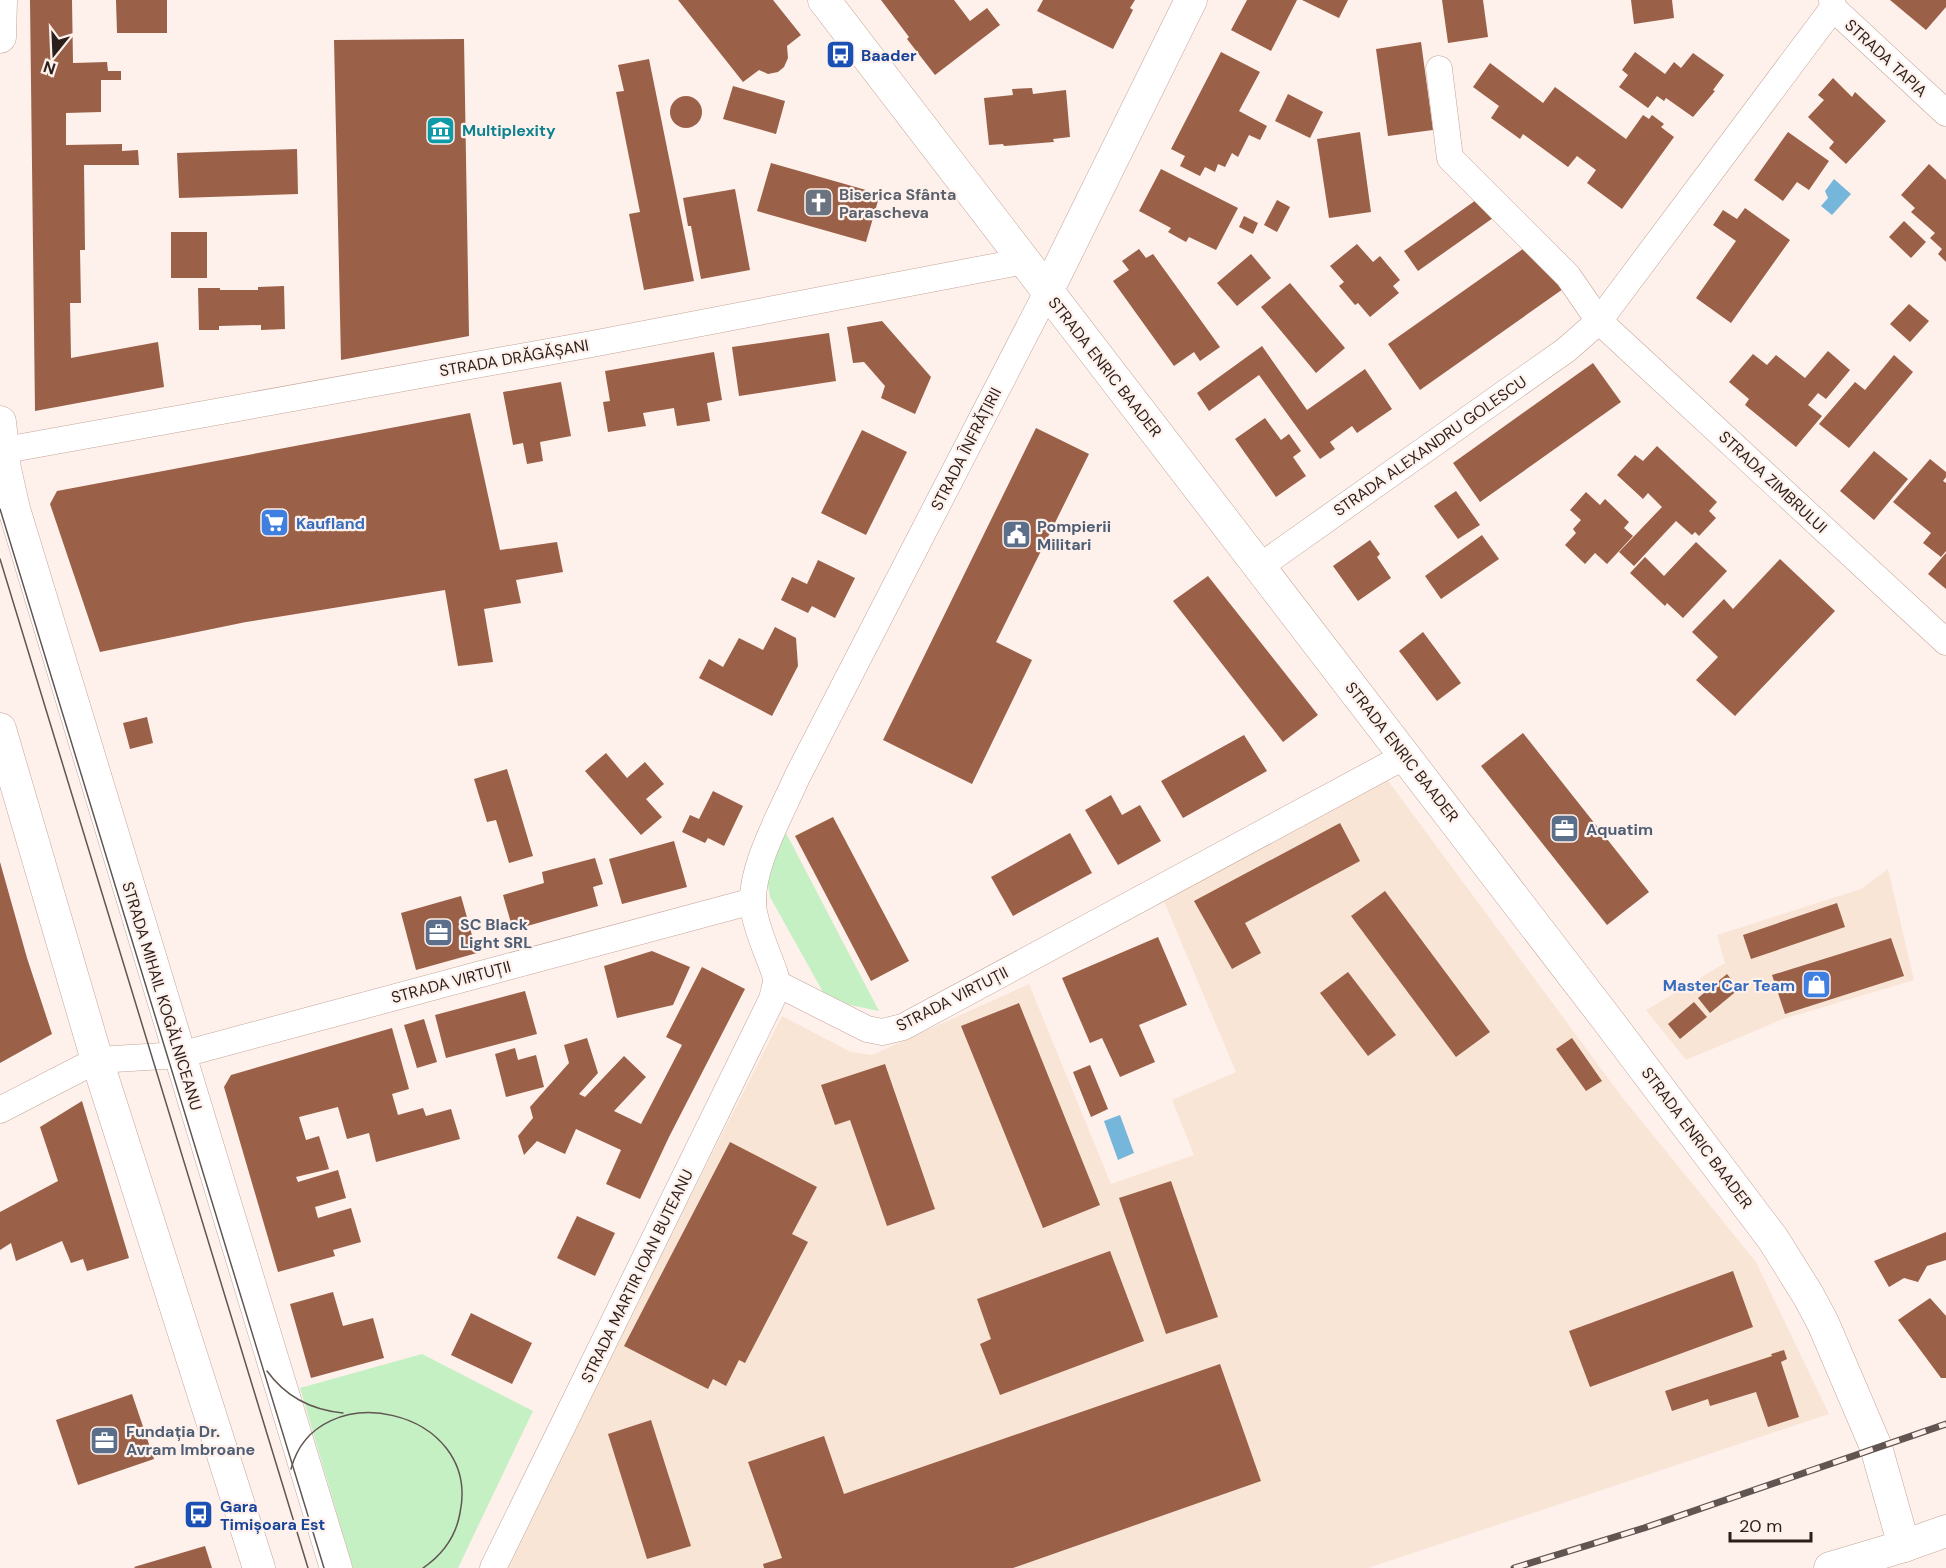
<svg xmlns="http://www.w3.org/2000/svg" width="1946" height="1568" font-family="'DM Sans',sans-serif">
<rect width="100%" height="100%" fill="#fef0eb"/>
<g fill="#f9e5d6">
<polygon points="1386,778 1622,1097 1756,1262 1829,1414 1368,1568 502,1568 782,1016 851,1052 872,1055 1029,984 1111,1184 1194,1155 1172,1100 1236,1072 1163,899"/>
<polygon points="1888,869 1914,980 1783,1019 1686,1060 1646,1010 1725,963 1717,935 1861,889"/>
</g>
<g fill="#c4f0c4">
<polygon points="786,833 879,1011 850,1005 823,992 770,897 767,879 771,862"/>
<polygon points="422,1354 533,1411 458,1568 353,1568 300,1388"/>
</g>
<g fill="#75b6da">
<polygon points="1834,179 1851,194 1832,215 1821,206 1828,198 1825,191"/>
<polygon points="1120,1115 1134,1153 1118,1160 1104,1121"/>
</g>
<g fill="#9a6048">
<polygon points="30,0 72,0 73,63 107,62 108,71 121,71 121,80 101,80 101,112 66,113 66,145 122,144 122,151 138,150 139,165 84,165 85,250 80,250 81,303 70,303 71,358 158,342 164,387 35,411"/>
<polygon points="116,0 167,0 167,33 117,33"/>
<polygon points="678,0 773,0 801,35 787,46 788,58 784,67 778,72 768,74 759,70 743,82"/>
<polygon points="881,0 954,0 970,21 987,8 1000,25 935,75 907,39 909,37"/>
<polygon points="1043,0 1135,0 1130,8 1133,10 1113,49 1037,11"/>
<polygon points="1247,0 1297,0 1271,51 1231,30"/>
<polygon points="1302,0 1348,0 1339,18"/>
<polygon points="1442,0 1483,0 1488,37 1448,43"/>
<polygon points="1631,0 1672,0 1674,18 1634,24"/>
<polygon points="1890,0 1946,0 1946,7 1926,30"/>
<polygon points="464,39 469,336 341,360 334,40"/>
<polygon points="1421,42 1433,130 1388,136 1376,49"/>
<polygon points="1221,52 1260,72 1239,111 1267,126 1260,140 1249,135 1238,157 1232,153 1225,167 1218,164 1215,172 1205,167 1200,176 1180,166 1185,156 1171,149"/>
<polygon points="1635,52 1665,74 1674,62 1681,68 1693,53 1724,75 1713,90 1715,91 1693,117 1666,98 1664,101 1657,96 1648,108 1619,87 1628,75 1622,70"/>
<polygon points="649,59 694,281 644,290 629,214 640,212 616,92 624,91 618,65"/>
<polygon points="1490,63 1543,103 1555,87 1626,139 1643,115 1649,119 1652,115 1664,124 1661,127 1674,137 1622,209 1587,183 1596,170 1577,156 1568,167 1523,134 1520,139 1491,118 1499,106 1473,87"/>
<polygon points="1833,78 1852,97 1855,92 1886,121 1846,164 1829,148 1834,142 1808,117 1824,100 1818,95"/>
<polygon points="733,86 785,101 776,134 723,119"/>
<polygon points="1032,88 1033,94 1066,90 1070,137 1053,139 1054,142 1004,146 1003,144 989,145 984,98 1013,95 1012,89"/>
<polygon points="1288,94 1323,112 1310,138 1275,121"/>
<circle cx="686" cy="112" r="16"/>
<polygon points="1360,132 1371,212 1329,218 1317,139"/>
<polygon points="1788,132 1829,161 1809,190 1797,182 1783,201 1754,180"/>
<polygon points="297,149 298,194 179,198 177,153"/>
<polygon points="771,163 880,194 866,242 757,211"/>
<polygon points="1929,164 1946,180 1946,262 1938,254 1942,249 1930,238 1935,233 1911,212 1915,208 1901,195"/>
<polygon points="1161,169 1238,208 1216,250 1189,237 1186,242 1168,232 1171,228 1139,211"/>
<polygon points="735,189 750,270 701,279 691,226 688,226 683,198"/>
<polygon points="1479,198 1493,218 1418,271 1404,251"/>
<polygon points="1277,200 1290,207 1277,232 1264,225"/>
<polygon points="1745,208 1790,240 1731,323 1696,298 1736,241 1713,225 1723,210 1737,219"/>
<polygon points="1244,216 1258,223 1253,234 1239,227"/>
<polygon points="1904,221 1926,242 1911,258 1889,237"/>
<rect x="171" y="232" width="36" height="46"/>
<polygon points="1357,244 1373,262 1380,256 1400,280 1393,286 1399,293 1370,317 1358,303 1355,305 1339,286 1344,282 1330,266"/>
<polygon points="1530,244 1563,289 1420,390 1388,344"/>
<polygon points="1139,249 1146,258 1153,254 1220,347 1200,361 1194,352 1174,366 1113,281 1129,270 1122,261"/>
<polygon points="1251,254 1271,278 1237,306 1217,283"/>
<polygon points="1290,283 1345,348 1316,373 1261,307"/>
<polygon points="284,286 285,329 261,330 261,325 219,326 219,330 199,330 198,288 220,288 220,290 258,290 258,287"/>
<polygon points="1909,304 1929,321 1910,342 1890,324"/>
<polygon points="882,321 931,377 915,414 881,398 885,386 864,362 853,363 847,327"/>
<polygon points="829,333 836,381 739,396 732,347"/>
<polygon points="1262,346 1307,410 1365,369 1392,409 1357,433 1352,426 1330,442 1335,449 1320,459 1259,375 1209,411 1197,393"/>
<polygon points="1828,351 1850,370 1826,399 1818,393 1808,405 1822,416 1796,447 1745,405 1749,399 1729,382 1753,354 1767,365 1776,355 1805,378"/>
<polygon points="714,352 722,400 707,403 710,421 677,426 674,408 643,413 646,426 608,432 603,402 610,401 605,371"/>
<polygon points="1894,355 1913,372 1849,448 1819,424 1855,382 1865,390"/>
<polygon points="1593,363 1621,402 1480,502 1453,463"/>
<polygon points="561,382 571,436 540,442 543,461 527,464 523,443 513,445 503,392"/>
<polygon points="470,413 500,550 557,542 563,572 516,580 521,603 484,609 493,662 458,666 445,590 246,622 100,652 50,504 57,491"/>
<polygon points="1265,418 1281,440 1289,434 1301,451 1293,457 1306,476 1276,497 1235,439"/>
<polygon points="1036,428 1089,454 996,642 1032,660 972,784 883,740"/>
<polygon points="862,430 907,452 866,535 821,513"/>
<polygon points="1657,446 1717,502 1709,511 1716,518 1699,536 1695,532 1692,535 1676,521 1634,566 1619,552 1662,507 1648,493 1643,499 1617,475 1635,455 1643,461"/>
<polygon points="1874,451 1908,479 1874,520 1840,491"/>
<polygon points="1930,459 1946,472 1946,477 1943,481 1946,483 1946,551 1941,557 1923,543 1931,533 1893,502"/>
<polygon points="1456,491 1480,525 1458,539 1434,506"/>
<polygon points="1586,492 1600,505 1605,499 1629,522 1624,528 1633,536 1607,564 1595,553 1585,564 1565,545 1576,533 1573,529 1581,520 1570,510"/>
<polygon points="1482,535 1499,559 1441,599 1425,576"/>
<polygon points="1370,540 1380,554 1377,557 1391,578 1358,601 1333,566"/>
<polygon points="1696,542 1727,571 1683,618 1667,603 1665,606 1630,573 1645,557 1664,576"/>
<polygon points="1946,553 1946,589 1928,574"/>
<polygon points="1780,559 1835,611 1735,716 1696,680 1718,657 1692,632 1724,599 1733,609"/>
<polygon points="818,560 855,578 835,618 812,606 808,613 781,600 792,577 807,584"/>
<polygon points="1208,576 1318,715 1283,742 1173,601"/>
<polygon points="775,627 796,638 798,666 772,716 699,678 709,659 723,667 739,638 763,650"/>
<polygon points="1423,632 1461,683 1437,701 1399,651"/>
<polygon points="147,717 153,743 130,749 123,723"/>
<polygon points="1523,733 1649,892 1607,925 1481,766"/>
<polygon points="1244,735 1267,771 1183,818 1161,781"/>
<polygon points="606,753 627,778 645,762 664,784 646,799 662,817 641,835 585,771"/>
<polygon points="507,769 533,856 509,863 496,820 487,822 474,779"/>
<polygon points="713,791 743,806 724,846 708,838 705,843 682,832 690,815 699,819"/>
<polygon points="1111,795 1122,815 1140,805 1161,841 1118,865 1085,810"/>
<polygon points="833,817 909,961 871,981 795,836"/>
<polygon points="1340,823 1360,861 1245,923 1261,953 1232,969 1194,901"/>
<polygon points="1070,833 1092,873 1013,916 991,877"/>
<polygon points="674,841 687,887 622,904 609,859"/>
<polygon points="595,858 603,884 593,887 598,906 513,930 503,895 544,883 542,872"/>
<polygon points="0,862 27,958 52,1034 0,1063"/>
<polygon points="1385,891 1490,1032 1456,1057 1351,916"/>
<polygon points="461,896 477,953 416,970 401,913"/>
<polygon points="1837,903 1845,927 1751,959 1743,935"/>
<polygon points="1158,937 1187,1005 1139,1025 1155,1062 1120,1077 1102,1038 1090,1043 1062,978"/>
<polygon points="1891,938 1904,976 1785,1014 1772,975"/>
<polygon points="652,951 690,967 673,1005 617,1018 604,966"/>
<polygon points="702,967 745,989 669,1137 640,1199 606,1184 621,1150 576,1129 565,1154 537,1141 524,1155 518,1136 533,1118 530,1107 569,1063 564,1045 587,1038 598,1073 579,1094 585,1097 624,1056 646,1077 614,1111 641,1124 682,1045 666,1037"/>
<polygon points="1348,972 1396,1035 1368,1056 1320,993"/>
<polygon points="1727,974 1739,989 1710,1013 1698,998"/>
<polygon points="525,991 537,1034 446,1058 435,1015"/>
<polygon points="1694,1002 1707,1017 1680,1039 1668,1024"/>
<polygon points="1019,1003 1100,1205 1043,1228 961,1026"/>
<polygon points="424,1019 437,1062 417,1068 404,1025"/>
<polygon points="392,1028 409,1089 392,1094 398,1115 423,1108 426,1116 451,1109 460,1139 376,1162 369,1133 347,1139 338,1107 299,1117 306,1140 319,1136 329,1169 296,1177 298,1182 338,1170 346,1198 315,1207 318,1218 351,1208 361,1242 333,1250 335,1256 278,1272 224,1087 231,1075"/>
<polygon points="1572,1038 1602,1081 1586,1091 1556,1049"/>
<polygon points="515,1048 518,1060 536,1055 544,1087 506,1097 495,1054"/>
<polygon points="885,1064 935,1209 887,1226 850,1120 835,1125 821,1085"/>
<polygon points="1090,1065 1108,1109 1091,1117 1073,1072"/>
<polygon points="82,1101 129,1258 87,1271 83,1259 71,1263 62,1241 16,1261 11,1243 0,1250 0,1212 58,1181 40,1127"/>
<polygon points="730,1142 817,1187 792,1234 808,1242 745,1363 739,1360 726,1386 713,1379 708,1389 624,1346"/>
<polygon points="1171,1181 1218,1317 1166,1334 1119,1198"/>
<polygon points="577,1216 615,1233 595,1276 557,1258"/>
<polygon points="1946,1232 1946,1260 1927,1266 1918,1282 1904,1278 1889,1287 1874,1261"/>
<polygon points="1110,1251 1144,1341 1000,1395 980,1344 991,1339 977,1299"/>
<polygon points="1733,1271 1753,1327 1590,1387 1569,1331"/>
<polygon points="333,1292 343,1326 373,1318 384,1358 311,1378 290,1304"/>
<polygon points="1930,1298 1946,1316 1946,1378 1941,1378 1898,1320"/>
<polygon points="471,1313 532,1343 512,1384 451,1355"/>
<polygon points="1784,1350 1787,1359 1781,1362 1799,1417 1768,1427 1756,1392 1710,1406 1708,1399 1672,1411 1665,1391 1772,1356 1771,1354"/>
<polygon points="1220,1364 1261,1481 1013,1568 764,1568 763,1564 782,1558 748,1462 824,1436 844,1494"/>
<polygon points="132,1394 154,1459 78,1485 56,1420"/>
<polygon points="651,1420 691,1546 647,1559 608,1434"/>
<polygon points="205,1546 212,1568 135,1568 134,1567"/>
</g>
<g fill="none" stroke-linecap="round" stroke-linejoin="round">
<defs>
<g id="minor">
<polyline points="1832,0 1833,8 1946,113"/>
<polyline points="1439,69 1450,158 1568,276 1599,321 1946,642"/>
<polyline points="0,451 592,344 1024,261"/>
<polyline points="1259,567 1566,350 1599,321 1833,8"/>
<polyline points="776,983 867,1029 882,1032 903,1027 1405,756"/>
<polyline points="0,1110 97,1060 180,1055 753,901"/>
<path d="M 493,1568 L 772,999 L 776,983 L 775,974 C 768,954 758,933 754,912 C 746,874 782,812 797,777 L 1047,292"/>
</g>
<g id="tertiary">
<polyline points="824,0 1609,1022 1773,1239 1808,1295 1823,1323 1876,1447 1904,1546"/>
<polyline points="0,37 1,0"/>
<polyline points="1047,292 1191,0"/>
<polyline points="0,422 5,469 14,509 336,1568"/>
<polyline points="0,729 97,1060 259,1568"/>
<polyline points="1830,1568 1904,1546 1946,1531"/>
</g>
</defs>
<use href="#minor" stroke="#c4a599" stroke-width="27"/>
<use href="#tertiary" stroke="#c4a599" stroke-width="33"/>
<use href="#minor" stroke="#fff" stroke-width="26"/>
<use href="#tertiary" stroke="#fff" stroke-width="32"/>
<g stroke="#615551" stroke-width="1.5">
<polyline points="0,509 324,1568"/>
<polyline points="0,559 308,1568"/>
<path d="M 267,1371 C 285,1396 312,1410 343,1413"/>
<path d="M 291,1469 C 316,1373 482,1408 460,1513 C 456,1536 442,1555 423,1568"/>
</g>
<defs>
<polyline id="rail" points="1514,1568 1644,1528 1946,1424"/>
</defs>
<use href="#rail" stroke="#615551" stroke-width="7"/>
<use href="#rail" stroke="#fef0eb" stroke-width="4.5" stroke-dasharray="14" stroke-linecap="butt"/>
</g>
<defs>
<symbol id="bus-square" viewBox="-11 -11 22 22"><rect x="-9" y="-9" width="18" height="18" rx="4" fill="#1a4fb4" stroke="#fef0eb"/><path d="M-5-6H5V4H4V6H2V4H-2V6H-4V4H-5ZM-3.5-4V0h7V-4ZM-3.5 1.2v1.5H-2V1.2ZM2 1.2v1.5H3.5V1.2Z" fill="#fff"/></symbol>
<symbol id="museum-square" viewBox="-11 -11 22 22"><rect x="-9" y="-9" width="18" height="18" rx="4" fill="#0f9aa8" stroke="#fef0eb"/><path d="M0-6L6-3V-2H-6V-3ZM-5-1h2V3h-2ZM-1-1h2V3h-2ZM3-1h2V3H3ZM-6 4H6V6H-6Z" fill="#fff"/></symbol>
<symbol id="church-square" viewBox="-11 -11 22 22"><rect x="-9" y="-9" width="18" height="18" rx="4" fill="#6b7280" stroke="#fef0eb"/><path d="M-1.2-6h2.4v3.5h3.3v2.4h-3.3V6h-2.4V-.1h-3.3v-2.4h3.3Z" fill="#fff"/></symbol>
<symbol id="supermarket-square" viewBox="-11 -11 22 22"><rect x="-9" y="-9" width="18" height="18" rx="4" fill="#3f7fe0" stroke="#fef0eb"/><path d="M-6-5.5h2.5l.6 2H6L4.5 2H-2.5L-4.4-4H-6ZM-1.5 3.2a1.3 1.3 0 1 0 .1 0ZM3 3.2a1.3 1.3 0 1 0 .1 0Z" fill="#fff"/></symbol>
<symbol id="civic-square" viewBox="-11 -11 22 22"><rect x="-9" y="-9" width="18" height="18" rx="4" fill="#5c6f8a" stroke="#fef0eb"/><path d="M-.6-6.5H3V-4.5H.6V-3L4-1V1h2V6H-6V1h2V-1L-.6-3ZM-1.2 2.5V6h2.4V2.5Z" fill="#fff"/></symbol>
<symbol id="office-square" viewBox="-11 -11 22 22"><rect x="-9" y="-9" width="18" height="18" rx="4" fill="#5c6f8a" stroke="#fef0eb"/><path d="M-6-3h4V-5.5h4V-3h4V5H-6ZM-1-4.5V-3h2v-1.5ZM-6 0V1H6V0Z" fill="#fff"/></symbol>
<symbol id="shop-square" viewBox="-11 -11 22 22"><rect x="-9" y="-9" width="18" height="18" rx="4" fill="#3f7fe0" stroke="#fef0eb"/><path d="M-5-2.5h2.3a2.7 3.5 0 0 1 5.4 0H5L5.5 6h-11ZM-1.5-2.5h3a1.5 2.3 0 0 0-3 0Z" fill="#fff"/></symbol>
</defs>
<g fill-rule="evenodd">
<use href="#bus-square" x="824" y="38" width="33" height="33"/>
<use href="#museum-square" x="424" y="114" width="33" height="33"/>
<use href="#church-square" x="802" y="186" width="33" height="33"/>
<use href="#supermarket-square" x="258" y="506" width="33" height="33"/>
<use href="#civic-square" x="1000" y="518" width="33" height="33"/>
<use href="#office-square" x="1548" y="812" width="33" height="33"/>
<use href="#office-square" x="422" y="916" width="33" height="33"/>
<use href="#shop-square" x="1800" y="968" width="33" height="33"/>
<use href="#office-square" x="88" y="1424" width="33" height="33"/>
<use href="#bus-square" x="182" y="1498" width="33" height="33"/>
</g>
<g text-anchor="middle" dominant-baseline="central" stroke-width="4.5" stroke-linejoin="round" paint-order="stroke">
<g font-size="16" font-weight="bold" fill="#164399" stroke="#fef0eb" text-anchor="start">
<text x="861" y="55">Baader</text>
<text x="220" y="1506">Gara<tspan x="220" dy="18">Timișoara Est</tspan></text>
</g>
<g font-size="16" fill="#2b1f1b" stroke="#fef0eb">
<text transform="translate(1886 58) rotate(43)">STRADA TAPIA</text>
<text transform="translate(514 358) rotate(-10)">STRADA DRĂGĂȘANI</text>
<text transform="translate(1105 367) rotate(52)">STRADA ENRIC BAADER</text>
<text transform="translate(1430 446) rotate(-35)">STRADA ALEXANDRU GOLESCU</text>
<text transform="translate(966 449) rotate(-63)">STRADA ÎNFRĂȚIRII</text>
<text transform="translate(1773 482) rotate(43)">STRADA ZIMBRULUI</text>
<text transform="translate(1402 752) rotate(52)">STRADA ENRIC BAADER</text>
<text transform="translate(451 982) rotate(-15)">STRADA VIRTUȚII</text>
<text transform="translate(162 996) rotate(73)">STRADA MIHAIL KOGĂLNICEANU</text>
<text transform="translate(952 999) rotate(-27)">STRADA VIRTUȚII</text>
<text transform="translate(1697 1138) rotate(53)">STRADA ENRIC BAADER</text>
<text transform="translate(637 1276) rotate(-64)">STRADA MARTIR IOAN BUTEANU</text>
</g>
<g font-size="16" font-weight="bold" fill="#0d838f" stroke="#fef0eb" text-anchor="start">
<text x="462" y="130">Multiplexity</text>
</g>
<g font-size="16" font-weight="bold" fill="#5b616d" stroke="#fef0eb" text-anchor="start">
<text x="839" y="194">Biserica Sfânta<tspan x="839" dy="18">Parascheva</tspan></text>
</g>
<g font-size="16" font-weight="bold" fill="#366cbe" stroke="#fef0eb" text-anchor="start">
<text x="296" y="523">Kaufland</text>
<text x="1795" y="985" text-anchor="end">Master Car Team</text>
</g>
<g font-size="16" font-weight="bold" fill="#4e5e75" stroke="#fef0eb" text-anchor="start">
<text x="1037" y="526">Pompierii<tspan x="1037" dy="18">Militari</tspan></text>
<text x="1586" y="829">Aquatim</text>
<text x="460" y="924">SC Black<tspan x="460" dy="18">Light SRL</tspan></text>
<text x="126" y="1431">Fundația Dr.<tspan x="126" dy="18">Avram Imbroane</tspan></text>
</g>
</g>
<g transform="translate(54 54) rotate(198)" stroke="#fef0eb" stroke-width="4.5" paint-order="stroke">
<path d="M0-4.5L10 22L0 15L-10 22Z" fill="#2b1f1b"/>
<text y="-9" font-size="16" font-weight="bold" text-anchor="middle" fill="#2b1f1b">N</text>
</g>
<path d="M1730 1532v9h81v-9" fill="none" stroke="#2b1f1b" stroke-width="3"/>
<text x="1739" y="1532" font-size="18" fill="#2b1f1b" stroke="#fef0eb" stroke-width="4.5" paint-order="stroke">20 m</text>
</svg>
